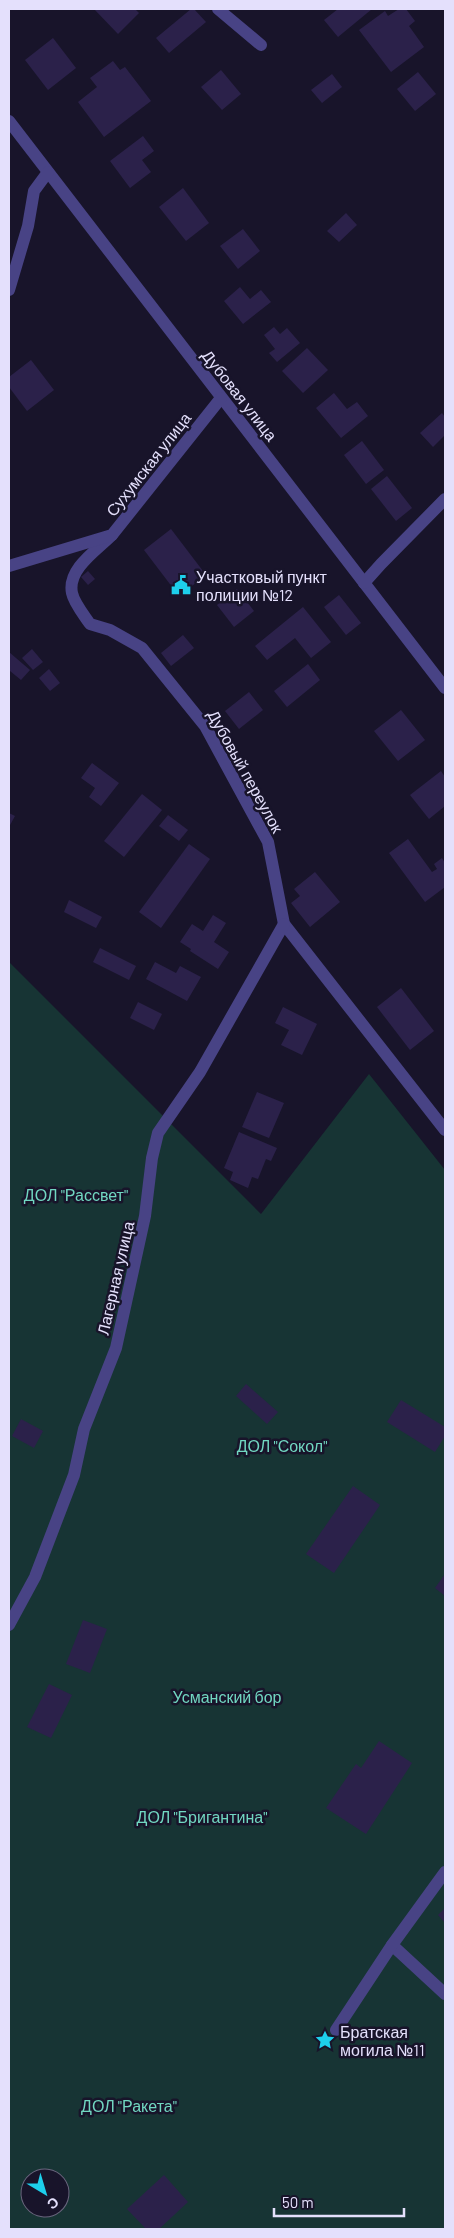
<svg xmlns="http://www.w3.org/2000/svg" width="454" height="2238" font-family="Barlow,sans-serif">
<rect width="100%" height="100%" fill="#18142a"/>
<path fill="#173434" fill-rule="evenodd" d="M 9,962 L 261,1214 L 369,1074 L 445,1170 L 445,2229 L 9,2229 ZM 30,2178 L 60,2178 L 60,2208 L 30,2208 Z"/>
<g fill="#2b214a">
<polygon points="94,9 135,9 139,13 118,34"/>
<polygon points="191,9 194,9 206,22 169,53 156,38"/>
<polygon points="338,9 372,9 338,37 324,20"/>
<polygon points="399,9 406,9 415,21 409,26 424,47 391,72 359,30 385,11 388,16"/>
<polygon points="53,38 76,68 48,90 25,60"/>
<polygon points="113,61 120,70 125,67 151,101 104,137 78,102 97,87 90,78"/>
<polygon points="221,70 241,94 222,110 201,87"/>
<polygon points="418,72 436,94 415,111 397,89"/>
<polygon points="332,74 342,87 322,103 311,90"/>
<polygon points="143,136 154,151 142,160 151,172 130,188 110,161"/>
<polygon points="183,188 209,223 186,241 159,207"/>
<polygon points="346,213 357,225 339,242 327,231"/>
<polygon points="243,229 260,251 238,269 220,246"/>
<polygon points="240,287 250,299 261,290 271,302 243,324 224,301"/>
<polygon points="274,327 280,334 287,328 300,343 277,362 269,353 275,349 264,335"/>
<polygon points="307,348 328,370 303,393 282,371"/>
<polygon points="31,360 54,390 27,411 9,387 9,377"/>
<polygon points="334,393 347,409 357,402 368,416 341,438 316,408"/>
<polygon points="442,413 445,417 445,435 433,447 420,433"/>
<polygon points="362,441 384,470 366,484 344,455"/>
<polygon points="387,476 412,508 396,521 371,489"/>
<polygon points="171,529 206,575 179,596 144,550"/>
<polygon points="88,571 95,579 88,585 81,577"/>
<polygon points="237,589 254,611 234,627 217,605"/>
<polygon points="339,595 361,623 346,635 324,607"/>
<polygon points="303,607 331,642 311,658 295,638 267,660 255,646"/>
<polygon points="183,635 194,648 171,666 161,653"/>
<polygon points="32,649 43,662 33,670 22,658"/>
<polygon points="9,652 30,670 21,680 10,671 9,672"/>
<polygon points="308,664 320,680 287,707 274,691"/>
<polygon points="49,669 60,683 50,691 39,678"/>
<polygon points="249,692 263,710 239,729 225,711"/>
<polygon points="401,710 425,740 398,761 374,731"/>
<polygon points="92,763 119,783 101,806 89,797 95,788 81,778"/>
<polygon points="441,771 445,777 445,806 429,819 410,795"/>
<polygon points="142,794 162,810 124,857 104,841"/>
<polygon points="9,813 15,816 9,827"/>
<polygon points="168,815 188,830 179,841 159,826"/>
<polygon points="408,839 432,872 437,869 434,864 442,858 445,863 445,887 425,902 389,853"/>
<polygon points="189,844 210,859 161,928 139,912"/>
<polygon points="315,872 340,902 310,927 291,903 300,896 294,889"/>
<polygon points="69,900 102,917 96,928 64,912"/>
<polygon points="213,915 226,923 214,942 229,952 218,969 190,951 191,949 180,942 192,924 203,931"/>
<polygon points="100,948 136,966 129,980 93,962"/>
<polygon points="155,962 176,973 180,966 201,977 187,1001 146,979"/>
<polygon points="401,988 434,1031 410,1050 377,1007"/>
<polygon points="138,1002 162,1014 154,1030 130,1018"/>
<polygon points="283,1007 317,1024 302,1055 281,1045 289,1030 275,1023"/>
<polygon points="257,1092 284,1103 269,1138 242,1127"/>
<polygon points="239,1132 277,1148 271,1161 266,1159 258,1179 252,1177 248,1188 230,1180 233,1172 224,1168"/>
<polygon points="246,1384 278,1412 267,1424 236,1396"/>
<polygon points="401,1400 445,1427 445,1436 435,1452 387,1422"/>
<polygon points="21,1419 43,1431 34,1448 12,1436"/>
<polygon points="353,1486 380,1505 334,1573 306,1554"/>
<polygon points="445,1574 445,1596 435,1588"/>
<polygon points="83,1620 107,1629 90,1673 66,1664"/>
<polygon points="49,1684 72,1695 51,1738 27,1727"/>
<polygon points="379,1741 412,1763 366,1834 326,1808 356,1764 361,1768"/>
<polygon points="445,1908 445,1923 438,1915"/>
<polygon points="164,2175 188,2202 159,2229 146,2229 127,2209"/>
</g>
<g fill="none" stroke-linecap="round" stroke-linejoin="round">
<g stroke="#484385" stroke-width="12">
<polyline points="218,9 261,45"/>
<polyline points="9,121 445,688"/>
<polyline points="9,290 28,226 34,191 48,172"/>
<path d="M 112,535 C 97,550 67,569 72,593 C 74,603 84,615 90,624 L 110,630 L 142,648 L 205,726 L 268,842 L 284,924 L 445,1130"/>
<polyline points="9,566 112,535 221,398"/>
<polyline points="364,583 381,564 445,499"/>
<polyline points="9,1625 35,1577 74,1475 84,1429 116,1348 145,1216 152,1158 158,1133 200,1072 284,924"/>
<polyline points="392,1945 445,1994"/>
<polyline points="336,2030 392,1945 445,1872"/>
</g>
</g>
<defs>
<symbol id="civic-bare" viewBox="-9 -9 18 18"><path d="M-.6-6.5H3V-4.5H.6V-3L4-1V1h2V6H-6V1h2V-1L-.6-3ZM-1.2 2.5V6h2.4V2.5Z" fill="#1dcfeb" stroke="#18142a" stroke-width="2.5" paint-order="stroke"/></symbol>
<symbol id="sight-bare" viewBox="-9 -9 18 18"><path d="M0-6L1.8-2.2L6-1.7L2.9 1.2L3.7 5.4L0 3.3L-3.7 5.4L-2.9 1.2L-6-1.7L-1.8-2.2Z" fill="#1dcfeb" stroke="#18142a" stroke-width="2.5" paint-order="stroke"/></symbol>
</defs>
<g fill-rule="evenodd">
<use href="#civic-bare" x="167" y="571" width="28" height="28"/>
<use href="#sight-bare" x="311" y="2026" width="28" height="28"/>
</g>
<g text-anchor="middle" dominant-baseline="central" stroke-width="5" stroke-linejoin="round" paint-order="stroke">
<g font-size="16" fill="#e4e0fc" stroke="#18142a">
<text transform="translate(240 395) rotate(52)">Дубовая улица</text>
<text transform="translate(148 464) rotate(-52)">Сухумская улица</text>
<text transform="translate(246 771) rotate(61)">Дубовый переулок</text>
<text transform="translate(115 1278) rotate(-77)">Лагерная улица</text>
</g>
<g font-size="16" fill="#e4e0fc" stroke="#18142a" text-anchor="start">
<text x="196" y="576">Участковый пункт<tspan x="196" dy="18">полиции №12</tspan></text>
<text x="340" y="2031">Братская<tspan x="340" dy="18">могила №11</tspan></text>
</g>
<g font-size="16" fill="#71d7c1" stroke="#18142a">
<text x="76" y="1194">ДОЛ "Рассвет"</text>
<text x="282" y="1445">ДОЛ "Сокол"</text>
<text x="227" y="1696">Усманский бор</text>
<text x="202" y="1816">ДОЛ "Бригантина"</text>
<text x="129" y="2105">ДОЛ "Ракета"</text>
</g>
</g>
<rect width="454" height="2238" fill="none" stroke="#e4e0fc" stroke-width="20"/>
<g transform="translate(45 2193) rotate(142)"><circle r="24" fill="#18142a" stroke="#6a667e"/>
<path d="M0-4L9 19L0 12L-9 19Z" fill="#1dcfeb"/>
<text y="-8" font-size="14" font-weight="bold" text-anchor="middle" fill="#e4e0fc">С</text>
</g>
<path d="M274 2208v8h130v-8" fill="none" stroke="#e4e0fc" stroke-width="2.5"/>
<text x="282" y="2208" font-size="15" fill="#e4e0fc" stroke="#18142a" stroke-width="4" paint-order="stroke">50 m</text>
</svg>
